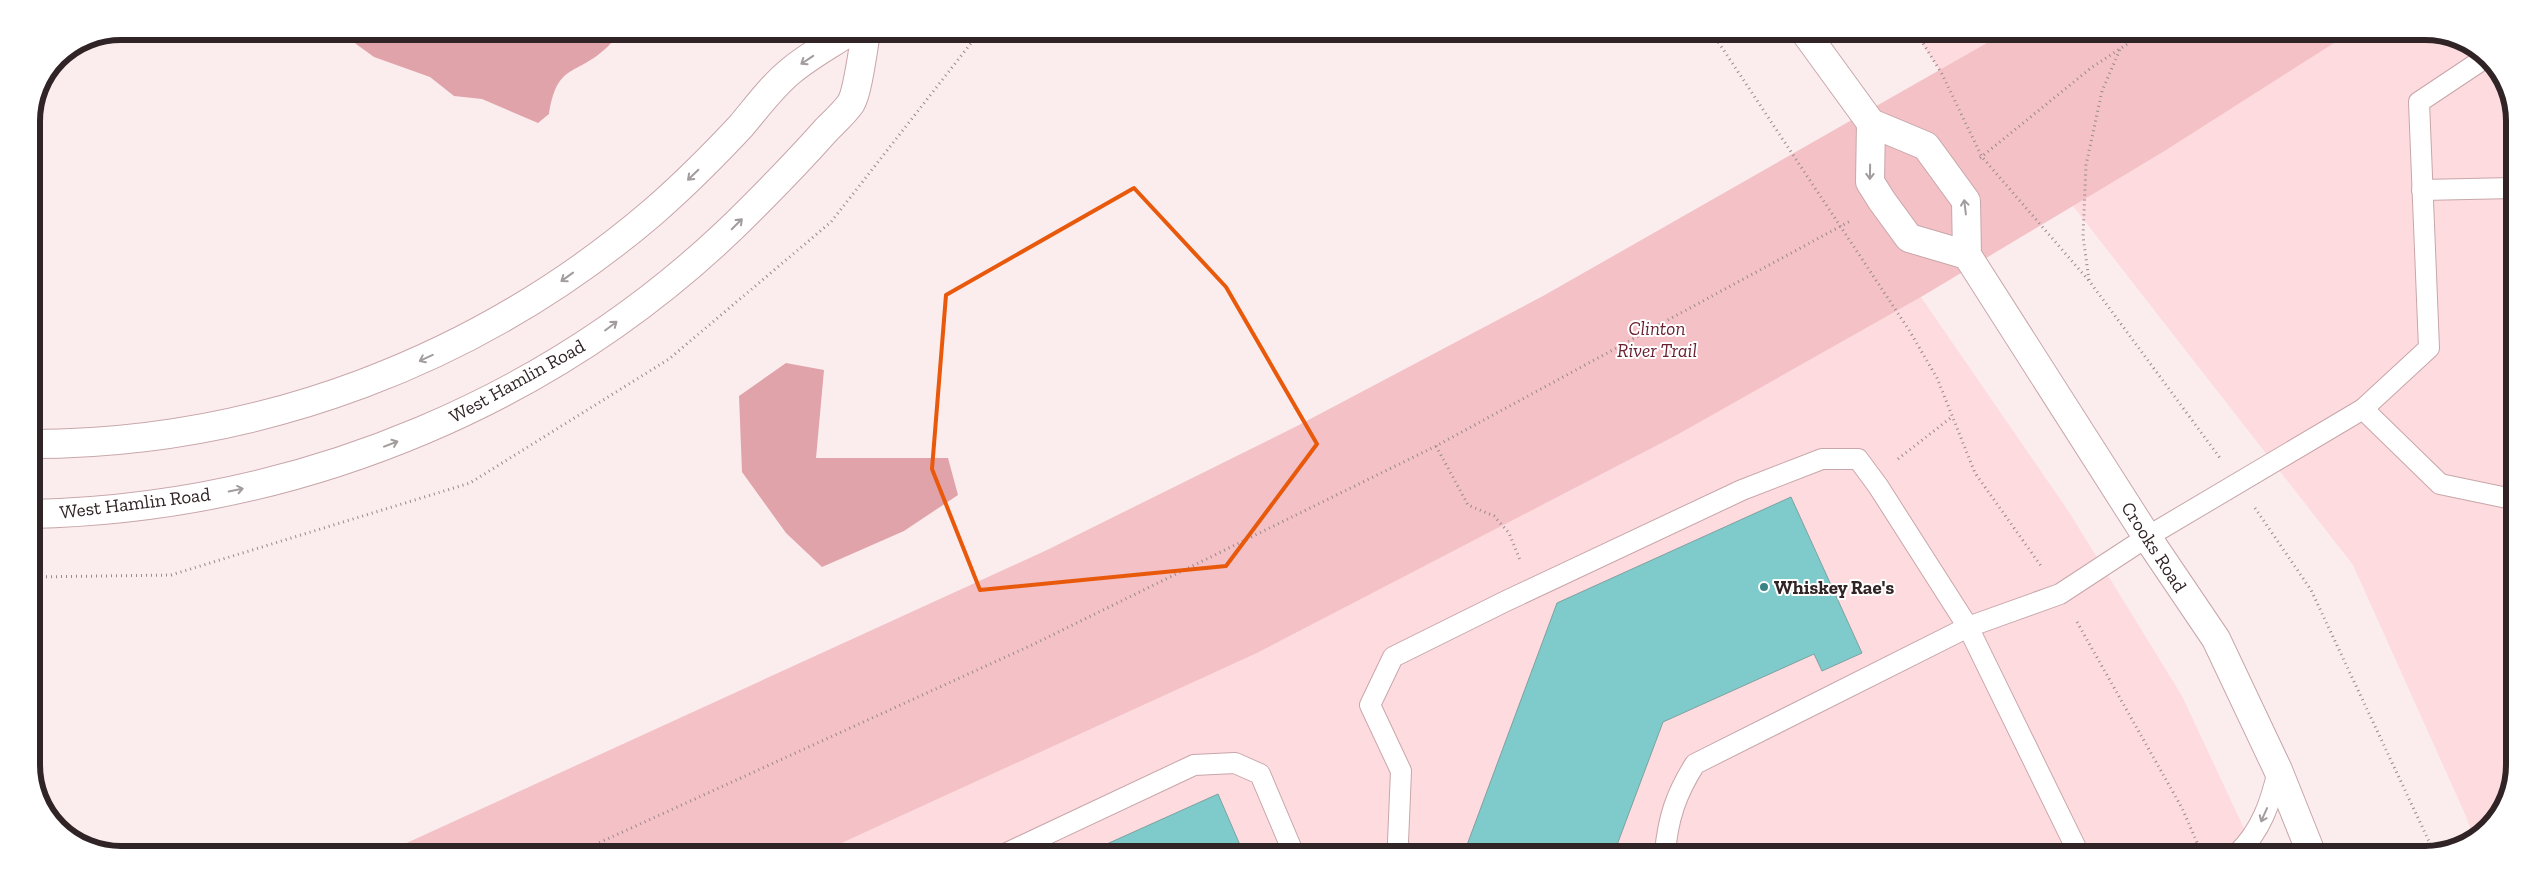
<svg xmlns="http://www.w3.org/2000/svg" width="2546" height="886" font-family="'Zilla Slab',serif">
<rect width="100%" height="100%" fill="#fbedee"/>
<g fill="#fedbde">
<polygon points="1916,35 2003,35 1942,74"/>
<polygon points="2344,36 2454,36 2496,66 2515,114 2510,794 2480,836 2474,838 2465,814 2353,565 2073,206"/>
<polygon points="1921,297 2069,512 2182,696 2256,854 822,852 1257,653 1675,436"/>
</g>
<polygon fill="#f3c1c6" points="2001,35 2345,36 2166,150 2073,206 1921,297 1675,436 1257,653 822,852 389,851 1047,550 1297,426 1543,296"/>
<g fill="#e1a3aa">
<path d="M 348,32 L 620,32 C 615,38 610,45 604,50 C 574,76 557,64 549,114 L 538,123 L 482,99 L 454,96 L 430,77 L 374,57 L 356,44 Z"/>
<polygon points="786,363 824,370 816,458 948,458 958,495 904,531 822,567 786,533 742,472 739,396"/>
</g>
<g fill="#7fcacb" stroke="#7da1a1">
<polygon points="1791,497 1862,653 1822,671 1814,654 1663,722 1614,853 1464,853 1557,603"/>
<polygon points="1218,794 1243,852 1089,852"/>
</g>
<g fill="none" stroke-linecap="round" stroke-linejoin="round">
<defs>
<g id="lane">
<polyline points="2422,190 2514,188"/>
<polyline points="2363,409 2429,348 2419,102 2485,58"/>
<polyline points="1009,852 1194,765 1235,763 1260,774 1293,852"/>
<polyline points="1400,853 1398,842 1401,771 1370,705 1393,657 1506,601 1742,490 1822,459 1858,459 1878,486 1968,627 2079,854"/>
<path d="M 1665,853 C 1668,818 1676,794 1695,764 L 1968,627 L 2060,594 L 2147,537 L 2363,409 L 2440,484 L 2512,499"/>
<path d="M 2237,854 C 2261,831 2271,802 2278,770"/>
</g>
<g id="secondary">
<polyline points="1807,35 1871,123 1926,146 1966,201 1967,255 2147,537 2216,639 2278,770 2312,855"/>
<polyline points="1871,123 1870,182 1882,201 1909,238 1967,255"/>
<path d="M 31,444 C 260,444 480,360 653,212 C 684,185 713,156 741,126 C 757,107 773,85 792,70 C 809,56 829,45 847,33"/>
<path d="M 31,514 C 301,508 563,400 753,207 C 778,182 803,156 827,129 C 835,121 845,112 851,103 C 858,91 863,48 866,33"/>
</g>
</defs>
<use href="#lane" stroke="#c8a6aa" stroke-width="22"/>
<use href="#secondary" stroke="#c8a6aa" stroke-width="30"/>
<g stroke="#988a8c" stroke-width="3" stroke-dasharray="1 4" stroke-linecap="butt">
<polyline points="1713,34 1909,330 1937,378 1975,473 2041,566"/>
<polyline points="1918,35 1942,74 1982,157 2090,282 2220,458"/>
<polyline points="1980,158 2091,68 2141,35"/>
<polyline points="2089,280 2083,236 2086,165 2102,91 2121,47"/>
<polyline points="1436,446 1468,505 1494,516 1509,533 1520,560"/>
<polyline points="1898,459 1953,416"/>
<polyline points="2255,508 2311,590 2434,852"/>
<polyline points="31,577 171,575 470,483 669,359 831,222 979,33"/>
<polyline points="2077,622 2182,808 2202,854"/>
<polyline points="581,851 1034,644 1436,446 1852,220"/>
</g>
<use href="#lane" stroke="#fff" stroke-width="20"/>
<use href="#secondary" stroke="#fff" stroke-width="28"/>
</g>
<defs><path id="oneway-shaft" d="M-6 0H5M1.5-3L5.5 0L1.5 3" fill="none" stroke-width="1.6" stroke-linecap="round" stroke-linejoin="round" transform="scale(1.25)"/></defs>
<g stroke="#a29c9d">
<use href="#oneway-shaft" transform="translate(807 60) rotate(146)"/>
<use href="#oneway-shaft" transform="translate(1870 172) rotate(91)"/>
<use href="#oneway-shaft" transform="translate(693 175) rotate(136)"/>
<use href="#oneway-shaft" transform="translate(1965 207) rotate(-97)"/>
<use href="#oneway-shaft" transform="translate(737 224) rotate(-45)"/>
<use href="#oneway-shaft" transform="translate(567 277) rotate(144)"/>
<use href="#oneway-shaft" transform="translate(611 326) rotate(-37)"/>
<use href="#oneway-shaft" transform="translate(426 358) rotate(155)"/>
<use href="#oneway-shaft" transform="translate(391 444) rotate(-21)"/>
<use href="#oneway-shaft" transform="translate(236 490) rotate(-12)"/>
<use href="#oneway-shaft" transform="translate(2264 815) rotate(114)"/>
</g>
<path fill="none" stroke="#e8590c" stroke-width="4" stroke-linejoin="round" d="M 1134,188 L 1226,287 L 1317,444 L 1226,566 L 980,590 L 932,469 L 946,295 Z"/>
<circle fill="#3b8385" stroke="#fff" stroke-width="2" cx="1764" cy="587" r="5"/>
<g text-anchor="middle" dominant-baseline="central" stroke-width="4" stroke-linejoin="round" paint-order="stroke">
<g font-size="19" font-style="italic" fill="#692030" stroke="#fff">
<text x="1657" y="328">Clinton<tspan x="1657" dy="22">River Trail</tspan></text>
</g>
<g font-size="19" fill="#312426" stroke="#fff">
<text transform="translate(517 381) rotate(-29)">West Hamlin Road</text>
<text transform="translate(135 503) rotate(-7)">West Hamlin Road</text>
<text transform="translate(2154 547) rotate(57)">Crooks Road</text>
</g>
<g font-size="19" font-weight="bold" fill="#312426" stroke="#fff" text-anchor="start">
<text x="1774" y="587">Whiskey Rae's</text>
</g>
</g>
<path d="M0 0H2546V886H0ZM121 40H2425A81 81 0 0 1 2506 121V765A81 81 0 0 1 2425 846H121A81 81 0 0 1 40 765V121A81 81 0 0 1 121 40Z" fill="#fff" fill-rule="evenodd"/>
<path fill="none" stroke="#312426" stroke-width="6" d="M121 40H2425A81 81 0 0 1 2506 121V765A81 81 0 0 1 2425 846H121A81 81 0 0 1 40 765V121A81 81 0 0 1 121 40Z"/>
</svg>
